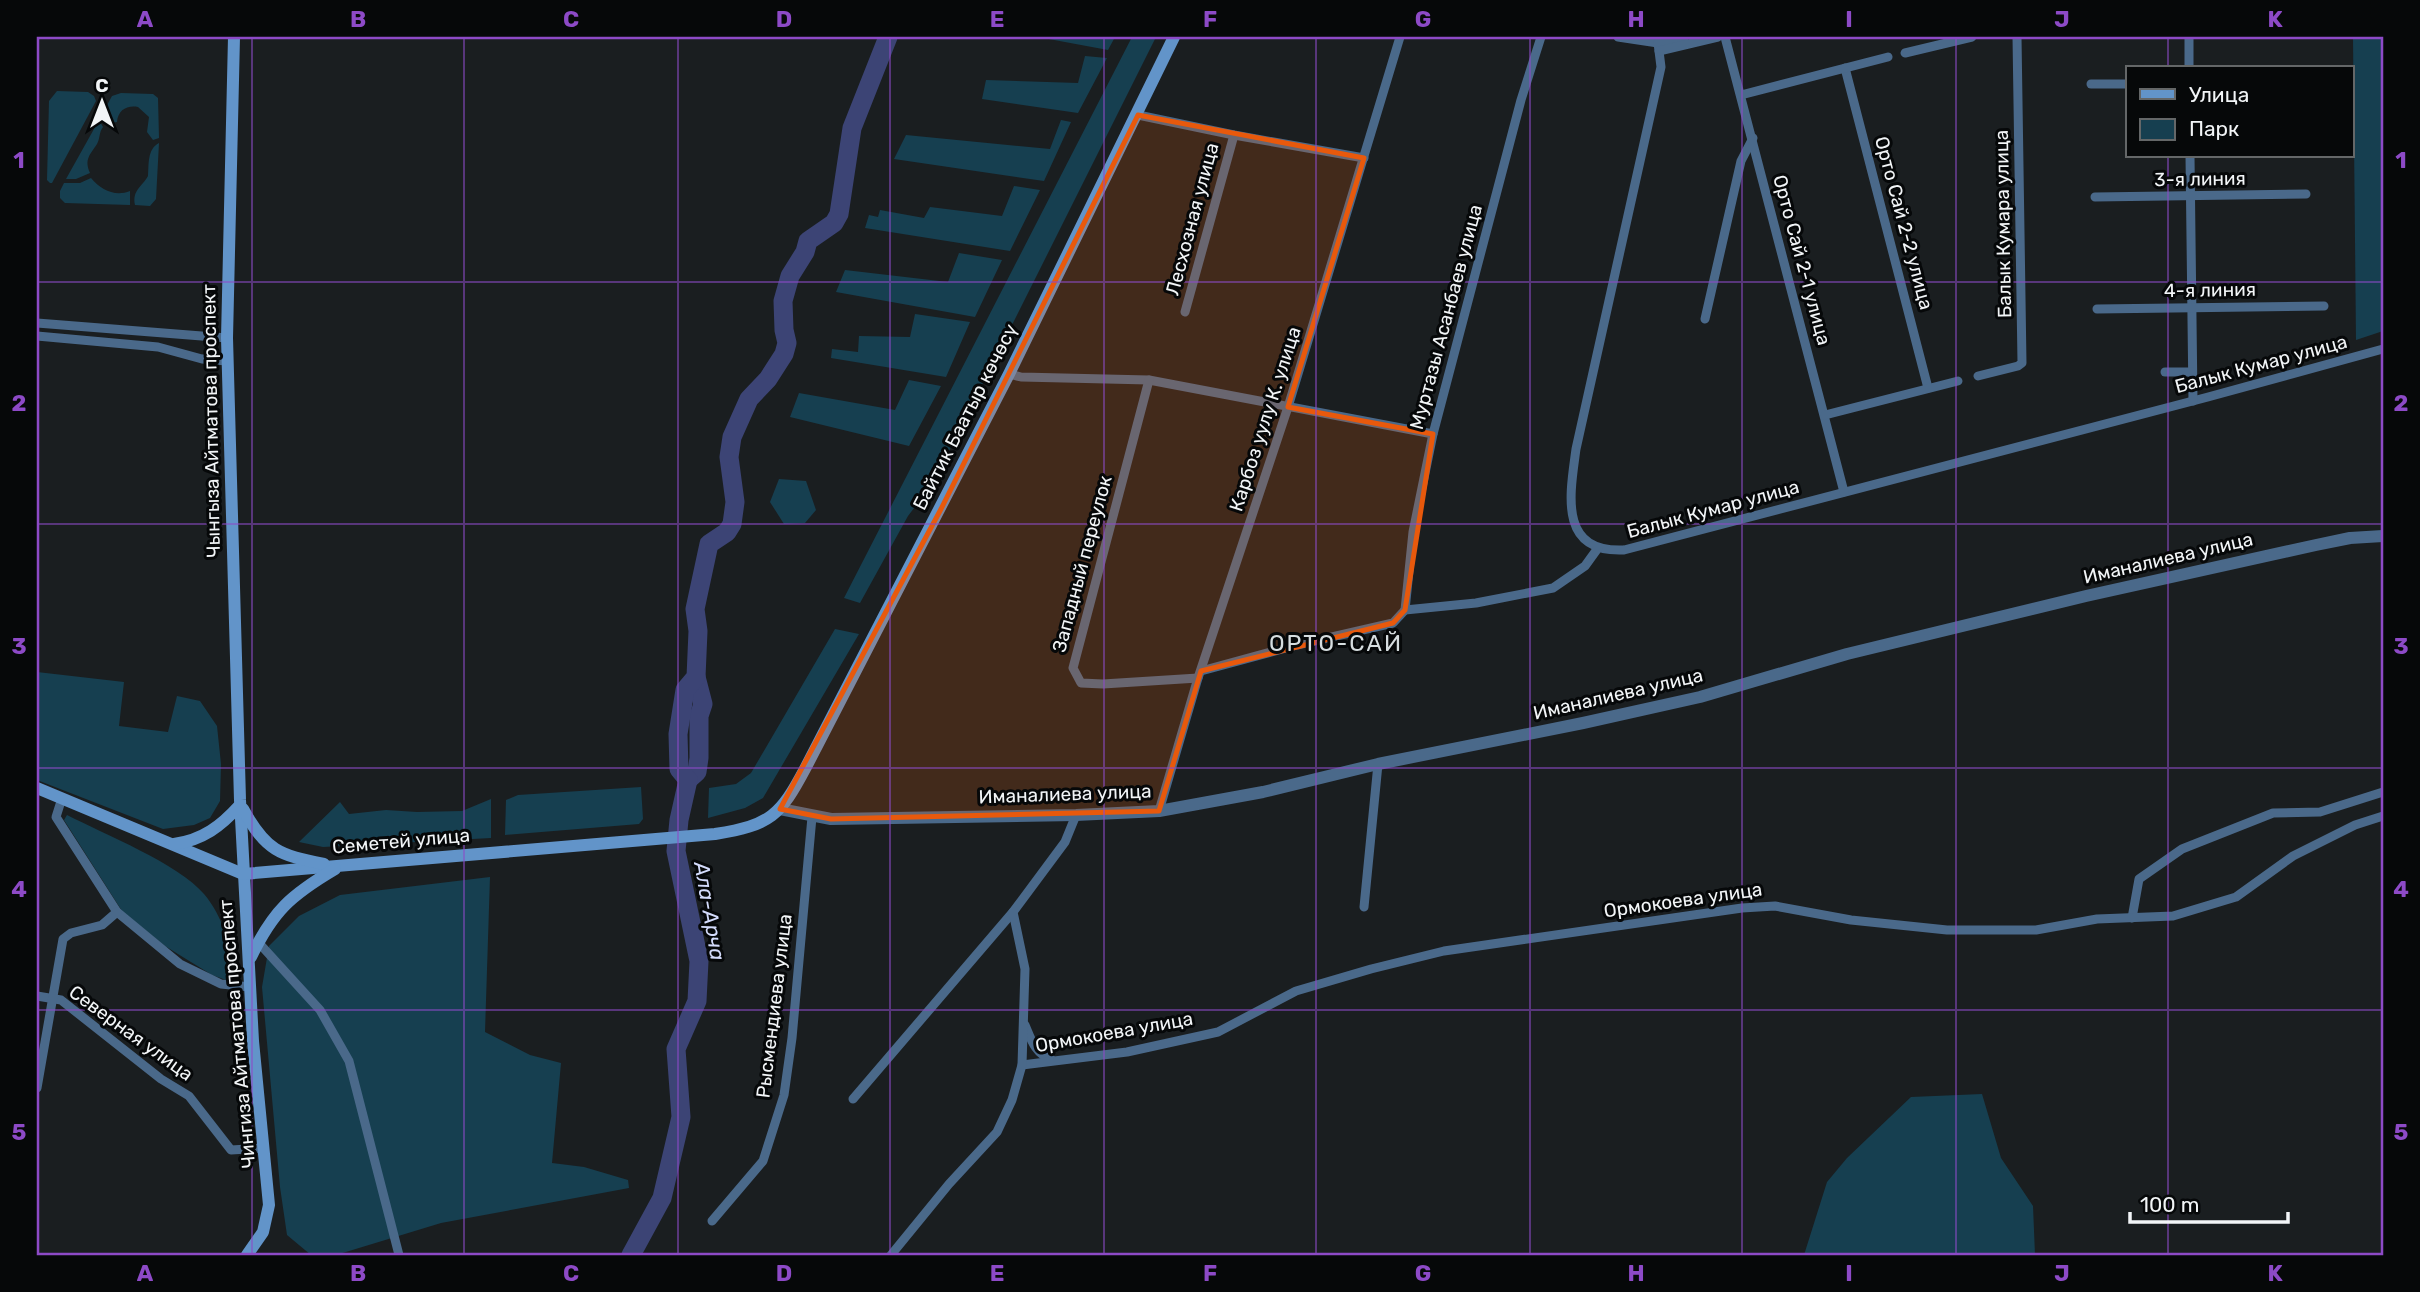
<svg xmlns="http://www.w3.org/2000/svg" width="2420" height="1292" font-family="Rubik,sans-serif">
<rect width="100%" height="100%" fill="#1a1e20"/>
<g fill="#163f50">
<polygon points="1038,37 1115,37 1108,50"/>
<polygon points="1132,37 1156,37 933,483 908,516 860,603 844,598"/>
<polygon points="2353,37 2383,37 2383,331 2356,340"/>
<polygon points="1085,56 1107,58 1078,113 982,99 986,80 1078,83"/>
<polygon points="57,91 88,92 94,96 96,101 52,183 50,183 47,180 49,101"/>
<path d="M 121,93 L 153,94 L 158,98 L 159,138 L 153,140 L 147,132 L 149,117 L 138,107 C 127,105 118,110 117,122 L 107,124 L 101,116 L 112,96 Z"/>
<path d="M 99,120 L 103,127 C 99,132 100,139 97,144 C 90,155 84,159 90,173 L 76,179 L 66,179 Z"/>
<polygon points="1061,120 1071,122 1044,181 894,159 906,135 1050,149"/>
<path d="M 159,143 L 156,199 L 150,206 L 135,205 C 132,190 142,187 148,176 C 149,165 147,149 159,143 Z"/>
<path d="M 91,178 C 101,190 115,197 130,191 L 130,205 L 65,203 L 60,198 L 60,191 L 64,183 L 80,183 Z"/>
<polygon points="1014,186 1040,190 1010,251 865,228 869,215 878,217 880,210 924,218 930,207 1002,216"/>
<polygon points="959,253 1002,260 975,317 836,292 845,270 948,282"/>
<polygon points="915,314 970,322 946,377 831,358 832,349 858,352 859,336 910,337"/>
<polygon points="909,380 941,386 909,446 790,417 799,393 895,410"/>
<polygon points="779,479 806,481 816,510 805,523 784,524 770,502"/>
<polygon points="835,629 859,634 763,798 745,808 708,818 709,788 736,784 751,773"/>
<polygon points="37,672 124,682 119,726 168,732 177,696 200,701 217,726 221,764 220,801 210,818 194,825 163,829 37,780"/>
<polygon points="641,787 643,819 639,824 505,835 506,800 518,795"/>
<polygon points="491,799 491,838 323,847 299,842 340,802 349,814 386,810 417,812 462,811"/>
<path d="M 67,815 C 104,834 179,864 204,894 C 222,915 233,948 232,975 L 226,980 L 212,975 L 165,946 L 122,911 L 64,820 Z"/>
<polygon points="490,877 485,1032 530,1055 561,1063 552,1163 584,1167 628,1180 629,1188 441,1223 336,1255 311,1255 287,1235 280,1187 262,987 269,946 299,916 340,895"/>
<polygon points="1982,1094 2001,1158 2033,1206 2035,1255 1804,1255 1827,1182 1847,1158 1911,1097"/>
</g>
<g fill="none" stroke-linecap="round" stroke-linejoin="round">
<g stroke="#3c4475" stroke-width="19">
<polyline points="688,780 697,772 699,758 699,716 703,704 696,677"/>
<polyline points="631,1255 662,1198 681,1117 676,1049 697,1001 699,961 676,851 679,820 688,780 679,769 678,734 685,690 696,677 698,631 695,609 709,544 727,532 732,524 735,502 729,457 732,437 749,399 768,379 784,354 787,343 784,330 783,301 790,276 805,252 808,241 834,223 839,214 852,128 888,37"/>
</g>
<g stroke="#4a698a" stroke-width="9">
<path d="M 1618,37 L 1658,43 L 1661,67 L 1576,449 C 1570,494 1558,553 1624,550 L 2208,397 L 2383,349"/>
<polyline points="1725,37 1844,492"/>
<polyline points="2189,37 2189,68"/>
<polyline points="1658,43 1685,37"/>
<polyline points="1659,51 1718,37"/>
<polyline points="1905,53 1972,37"/>
<polyline points="1845,68 1928,388"/>
<polyline points="2091,84 2128,84"/>
<polyline points="1741,95 1888,57"/>
<polyline points="1138,115 1234,135 1364,158"/>
<polyline points="2190,156 2193,401"/>
<polyline points="2095,197 2306,194"/>
<polyline points="2097,309 2324,306"/>
<polyline points="1185,312 1234,135"/>
<polyline points="1705,319 1741,161 1753,138"/>
<polyline points="37,323 227,338"/>
<polyline points="37,336 158,347 202,359 227,361"/>
<polyline points="2165,372 2192,372"/>
<polyline points="1009,374 1021,377 1149,380 1433,434"/>
<polyline points="1978,376 2018,366 2022,363 2017,37"/>
<polyline points="1149,380 1073,668 1081,683 1103,684 1198,678"/>
<polyline points="1825,415 1958,381"/>
<polyline points="1405,610 1413,532 1433,434 1521,100 1541,37"/>
<polyline points="1405,610 1476,603 1553,588 1585,566 1598,548"/>
<polyline points="1201,671 1297,645 1393,623 1405,610"/>
<polyline points="62,798 56,817 117,912 180,964 221,984 250,987"/>
<polyline points="1159,811 1198,678 1288,407 1400,37"/>
<polyline points="1364,907 1378,764"/>
<polyline points="2132,918 2139,879 2182,849 2273,813 2320,812 2383,792"/>
<polyline points="258,942 320,1010 349,1061 399,1255"/>
<polyline points="37,996 61,1000 161,1079 189,1096 231,1150 264,1148"/>
<path d="M 1025,1025 C 1031,1039 1035,1054 1051,1059"/>
<polyline points="1022,1065 1127,1052 1218,1032 1296,991 1371,969 1444,951 1742,908 1775,906 1851,920 1947,930 2036,930 2097,919 2173,916 2236,897 2293,856 2355,825 2383,816"/>
<polyline points="37,1088 63,939 71,933 102,925 117,912"/>
<polyline points="853,1099 1013,912"/>
<polyline points="712,1221 763,1161 784,1095 792,1038 812,817"/>
<polyline points="891,1255 949,1184 997,1132 1012,1100 1022,1065 1025,969 1013,912 1065,842 1076,815"/>
</g>
<polyline stroke="#4a698a" stroke-width="12" points="780,809 831,819 1076,815 1159,811 1263,792 1378,764 1583,723 1700,697 1847,654 2086,596 2316,545 2350,538 2383,536"/>
<g stroke="#6294c9" stroke-width="12">
<polyline points="234,37 227,338 240,800 253,1041 269,1205 263,1232 247,1255"/>
<path d="M 37,788 L 243,874 L 715,834 C 771,825 780,816 806,767 L 1009,374 L 1174,37"/>
<path d="M 243,809 C 266,851 279,855 324,864"/>
<path d="M 174,844 C 203,840 221,826 240,805"/>
<path d="M 251,957 C 273,911 291,895 335,869"/>
</g>
</g>
<path fill="#e8590c" fill-opacity="0.2" stroke="#e8590c" stroke-width="5" stroke-linejoin="round" d="M 1138,115 L 1364,158 L 1288,407 L 1433,434 L 1405,610 L 1393,623 L 1201,671 L 1159,811 L 831,819 L 780,809 L 941,509 Z"/>
<path fill="none" stroke="#8d4ac7" stroke-width="2" stroke-opacity="0.55" d="M 252,37 L 252,1255M 464,37 L 464,1255M 678,37 L 678,1255M 890,37 L 890,1255M 1104,37 L 1104,1255M 1316,37 L 1316,1255M 1530,37 L 1530,1255M 1742,37 L 1742,1255M 1956,37 L 1956,1255M 2168,37 L 2168,68M 2168,156 L 2168,1255M 37,282 L 2383,282M 37,524 L 2383,524M 37,768 L 2383,768M 37,1010 L 2383,1010"/>
<g text-anchor="middle" dominant-baseline="central" stroke-width="6" stroke-linejoin="round" paint-order="stroke">
<g font-size="19" fill="#f2f5f7" stroke="#060809">
<text transform="translate(2200 179) rotate(-1)">3-я линия</text>
<text transform="translate(1192 219) rotate(-75)">Лесхозная улица</text>
<text transform="translate(1904 223) rotate(75)">Орто Сай 2-2 улица</text>
<text transform="translate(2003 224) rotate(-91)">Балык Кумара улица</text>
<text transform="translate(1802 260) rotate(75)">Орто Сай 2-1 улица</text>
<text transform="translate(2210 290) rotate(-1)">4-я линия</text>
<text transform="translate(1446 317) rotate(-75)">Муртазы Асанбаев улица</text>
<text transform="translate(2261 364) rotate(-15)">Балык Кумар улица</text>
<text transform="translate(965 417) rotate(-63)">Байтик Баатыр көчөсү</text>
<text transform="translate(1265 419) rotate(-72)">Карбоз уулу К. улица</text>
<text transform="translate(211 421) rotate(-91)">Чынгыза Айтматова проспект</text>
<text transform="translate(1713 509) rotate(-15)">Балык Кумар улица</text>
<text transform="translate(2168 558) rotate(-13)">Иманалиева улица</text>
<text transform="translate(1082 564) rotate(-75)">Западный переулок</text>
<text transform="translate(1618 694) rotate(-13)">Иманалиева улица</text>
<text transform="translate(1065 794) rotate(-2)">Иманалиева улица</text>
<text transform="translate(401 841) rotate(-5)">Семетей улица</text>
<text transform="translate(1683 900) rotate(-8)">Ормокоева улица</text>
<text transform="translate(774 1006) rotate(-83)">Рысмендиева улица</text>
<text transform="translate(1114 1032) rotate(-10)">Ормокоева улица</text>
<text transform="translate(131 1033) rotate(36)">Северная улица</text>
<text transform="translate(237 1034) rotate(-95)">Чингиза Айтматова проспект</text>
</g>
<g font-size="21" font-style="italic" fill="#d3dbfb" stroke="#060809">
<text transform="translate(710 911) rotate(80)">Ала-Арча</text>
</g>
<g font-size="23" letter-spacing="2" fill="#d6dddf" stroke="#060809">
<text x="1336" y="643">ОРТО-САЙ</text>
</g>
</g>
<rect width="2420" height="1292" fill="none" stroke="#060809" stroke-width="77"/>
<rect x="2126" y="66" width="228" height="91" fill="#060809" stroke="#646768" stroke-width="2"/>
<rect x="2140" y="89" width="35" height="10" fill="#6294c9" stroke="#646768" stroke-width="2"/>
<text x="2189" y="102" font-size="21" fill="#f2f5f7">Улица</text>
<rect x="2140" y="119" width="35" height="21" fill="#163f50" stroke="#646768" stroke-width="2"/>
<text x="2189" y="136" font-size="21" fill="#f2f5f7">Парк</text>
<g transform="translate(102 102)" stroke="#060809" stroke-width="5" paint-order="stroke">
<path d="M0-5L12 26L0 18L-12 26Z" fill="#f2f5f7"/>
<text y="-10" font-size="19" font-weight="bold" text-anchor="middle" fill="#f2f5f7">С</text>
</g>
<path d="M2130 1212v10h158v-10" fill="none" stroke="#f2f5f7" stroke-width="3.5"/>
<text x="2140" y="1212" font-size="21" fill="#f2f5f7" stroke="#060809" stroke-width="5" paint-order="stroke">100 m</text>
<rect x="38" y="38" width="2344" height="1216" fill="none" stroke="#8d4ac7" stroke-width="2.5"/>
<g font-size="23" text-anchor="middle" font-weight="bold" fill="#8d4ac7">
<text x="145" y="27">A</text>
<text x="358" y="27">B</text>
<text x="571" y="27">C</text>
<text x="784" y="27">D</text>
<text x="997" y="27">E</text>
<text x="1210" y="27">F</text>
<text x="1423" y="27">G</text>
<text x="1636" y="27">H</text>
<text x="1849" y="27">I</text>
<text x="2062" y="27">J</text>
<text x="2275" y="27">K</text>
<text x="19" y="168">1</text>
<text x="2401" y="168">1</text>
<text x="19" y="411">2</text>
<text x="2401" y="411">2</text>
<text x="19" y="654">3</text>
<text x="2401" y="654">3</text>
<text x="19" y="897">4</text>
<text x="2401" y="897">4</text>
<text x="19" y="1140">5</text>
<text x="2401" y="1140">5</text>
<text x="145" y="1281">A</text>
<text x="358" y="1281">B</text>
<text x="571" y="1281">C</text>
<text x="784" y="1281">D</text>
<text x="997" y="1281">E</text>
<text x="1210" y="1281">F</text>
<text x="1423" y="1281">G</text>
<text x="1636" y="1281">H</text>
<text x="1849" y="1281">I</text>
<text x="2062" y="1281">J</text>
<text x="2275" y="1281">K</text>
</g>
</svg>
